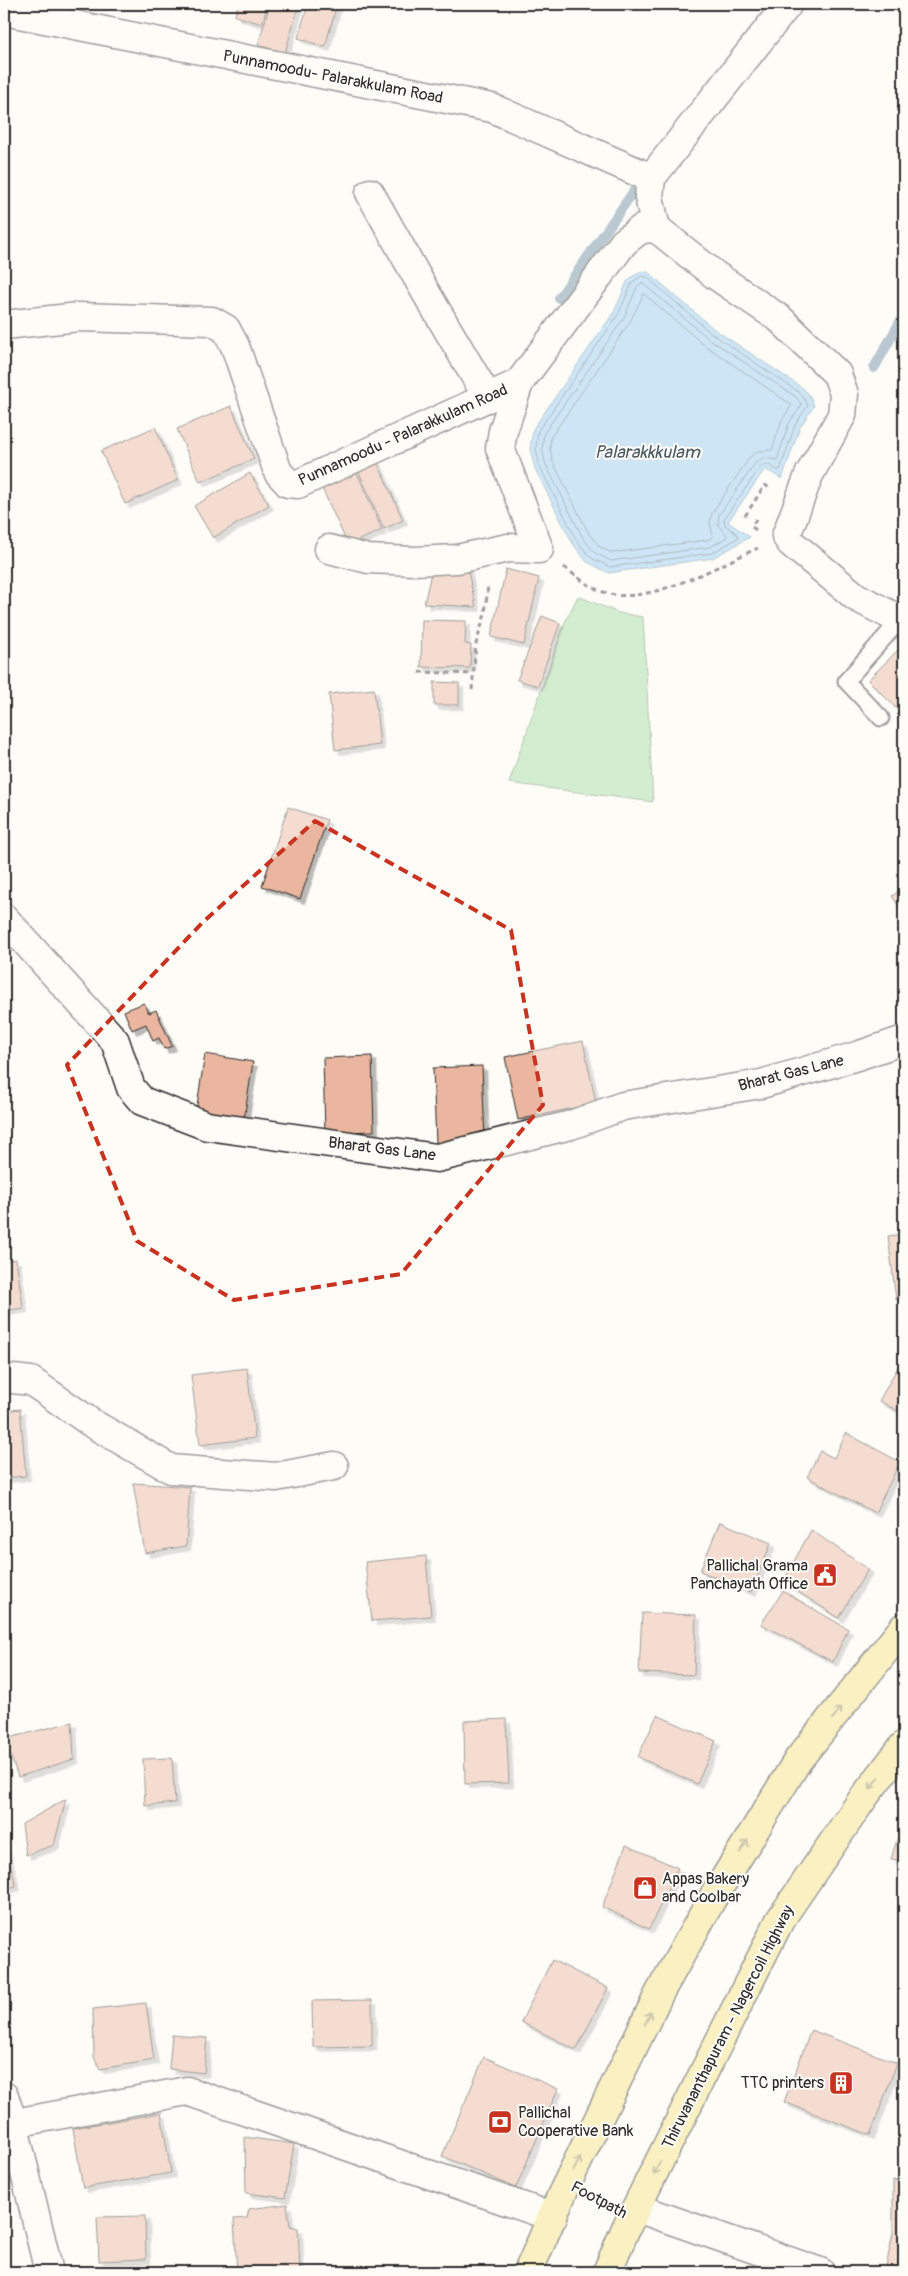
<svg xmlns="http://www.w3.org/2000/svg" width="908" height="2276" font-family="Pangolin,sans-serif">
<defs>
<filter id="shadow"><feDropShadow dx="4.5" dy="4.5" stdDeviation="0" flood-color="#0004"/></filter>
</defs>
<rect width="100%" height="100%" fill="#fdfcf7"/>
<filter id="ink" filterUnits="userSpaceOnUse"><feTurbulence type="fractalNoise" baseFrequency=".02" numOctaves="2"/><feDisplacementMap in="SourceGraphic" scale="10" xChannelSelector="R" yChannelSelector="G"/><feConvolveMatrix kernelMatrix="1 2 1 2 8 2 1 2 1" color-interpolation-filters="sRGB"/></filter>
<g filter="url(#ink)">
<polygon fill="#a1dba0" stroke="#668366" points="578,596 619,613 643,617 653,802 509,783 564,624"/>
<polygon fill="#93caf2" stroke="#698aa2" points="641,271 648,272 714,329 804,389 811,398 814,406 800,427 782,479 765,469 728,522 750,537 713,558 609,573 587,562 573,544 535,469 530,449 533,429 614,312 628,280"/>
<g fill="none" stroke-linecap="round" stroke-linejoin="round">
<g stroke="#556b7b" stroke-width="1">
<polygon points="642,276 647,277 711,333 800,393 808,405 795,425 780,470 777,470 767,464 761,466 724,519 725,525 738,535 738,538 712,553 610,567 591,558 577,541 540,467 536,449 538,431 618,315 632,283"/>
<polygon points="642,283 708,338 796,397 802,405 789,423 777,460 764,458 757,461 719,515 718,525 727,535 726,538 710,547 611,561 595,553 583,538 546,465 542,449 544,433 624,318 637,287"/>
<polygon points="644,294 703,344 792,405 782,420 772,450 758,451 750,457 712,513 710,522 713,537 707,540 612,553 600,547 589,534 553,462 550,448 551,437 630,322"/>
</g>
<g stroke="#698aa2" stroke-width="10">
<polyline points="559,298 643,178"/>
<polyline points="874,368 904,315"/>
</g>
</g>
<g fill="#ebb69f" stroke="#2b2b2b" filter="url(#shadow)">
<polygon points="238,4 268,4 262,24 235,16"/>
<polygon points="270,4 299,4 285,53 258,45"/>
<polygon points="308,4 337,4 325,47 298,38"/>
<polygon points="231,406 254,459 200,482 177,429"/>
<polygon points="155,427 178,480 125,504 101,451"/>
<polygon points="377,461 403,520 384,529 358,470"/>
<polygon points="356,470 382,530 348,545 321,486"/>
<polygon points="250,473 269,505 213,538 194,506"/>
<polygon points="466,563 476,607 424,604 433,564"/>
<polygon points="506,569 539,578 524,645 491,637"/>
<polygon points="542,616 560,623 538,686 517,680"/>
<polygon points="422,620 466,621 465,644 471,645 470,668 421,667"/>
<polygon points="904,644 904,705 899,711 868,680"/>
<polygon points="434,682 459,683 459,705 434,705"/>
<polygon points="374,689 380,745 335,750 329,694"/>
<polygon points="288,807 327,820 300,899 262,886"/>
<polygon points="904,887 904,914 892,896"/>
<polygon points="144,1003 149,1013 156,1010 172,1046 164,1049 159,1038 153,1041 146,1024 132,1030 124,1011"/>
<polygon points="583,1041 596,1103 518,1120 505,1057"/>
<polygon points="205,1054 253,1062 243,1126 195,1118"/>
<polygon points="372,1056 374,1131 325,1133 323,1058"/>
<polygon points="482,1066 485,1141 436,1143 433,1068"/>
<polygon points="904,1234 904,1299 896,1300 888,1236"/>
<polygon points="16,1259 23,1308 4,1311 4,1261"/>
<polygon points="904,1356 904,1409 902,1413 879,1401"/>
<polygon points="247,1368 255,1438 200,1445 191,1375"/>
<polygon points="20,1409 26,1476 4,1478 4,1411"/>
<polygon points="846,1433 900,1462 875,1513 807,1477 820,1451 834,1458"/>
<polygon points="133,1483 190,1487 186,1546 145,1553"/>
<polygon points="720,1522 771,1543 751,1592 700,1571"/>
<polygon points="811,1530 868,1569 839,1618 783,1582"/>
<polygon points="426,1556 431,1616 372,1621 365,1562"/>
<polygon points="783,1591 848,1629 833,1662 761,1624"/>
<polygon points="642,1613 696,1615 694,1675 639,1673"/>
<polygon points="657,1715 716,1741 697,1784 638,1757"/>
<polygon points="506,1719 509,1783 465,1784 464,1721"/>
<polygon points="72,1722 74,1759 18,1777 5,1739"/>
<polygon points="172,1758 175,1803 145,1806 143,1759"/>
<polygon points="66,1799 54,1845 26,1855 22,1824"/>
<polygon points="904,1817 904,1861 891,1859"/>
<polygon points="4,1842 16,1886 4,1889"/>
<polygon points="626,1845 678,1868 649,1929 602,1907"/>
<polygon points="552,1960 608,1988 576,2050 521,2022"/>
<polygon points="372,2000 372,2046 313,2047 312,2001"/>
<polygon points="146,2003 154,2060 100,2069 94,2057 93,2009"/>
<polygon points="811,2030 897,2063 870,2135 784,2102"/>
<polygon points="172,2035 207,2038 204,2073 169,2069"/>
<polygon points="484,2057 558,2089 516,2188 442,2156"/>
<polygon points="161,2113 171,2173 83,2188 73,2128"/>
<polygon points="245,2137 294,2144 285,2198 246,2193"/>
<polygon points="893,2180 904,2182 904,2272 885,2272 893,2233"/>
<polygon points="287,2204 290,2226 298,2228 300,2272 237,2272 234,2219 247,2218 249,2209"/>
<polygon points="145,2216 146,2259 99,2261 97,2217"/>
</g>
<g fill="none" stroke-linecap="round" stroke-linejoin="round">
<defs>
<polyline id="service" points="881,718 846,681 900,620"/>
<g id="minor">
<polyline points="788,4 651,178 649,197 656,228 715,275 780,319 837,374 844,394 842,415 809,475 786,536 791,543 856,597 904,622"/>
<polyline points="4,11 492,108 651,178"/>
<polyline points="370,193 425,291 488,398"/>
<polyline points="4,325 79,317 212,321 226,329 235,346 278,472 288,483 298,484 519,383"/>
<polyline points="329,549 368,559 414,561 457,559 508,548 539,549 500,448 503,431 519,383 624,242 641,229 656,228"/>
<polyline points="4,918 115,1041 131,1088 142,1101 207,1126 437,1158 571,1125 623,1106 761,1084 860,1055 904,1040"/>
<polyline points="4,1378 31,1381 93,1424 171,1469 276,1477 334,1466"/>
<polyline points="4,2125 187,2091 553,2217"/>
<polyline points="637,2208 820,2272"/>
</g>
<polyline id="secondary" points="4,2096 13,2123 49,2272"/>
<g id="primary">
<polyline points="528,2272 562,2194 660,1992 712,1899 798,1760 904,1627"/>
<polyline points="607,2272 626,2228 780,1920 864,1797 904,1745"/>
</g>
</defs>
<use href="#service" stroke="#2b2b2b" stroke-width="19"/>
<use href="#minor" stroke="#2b2b2b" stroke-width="31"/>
<use href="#secondary" stroke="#2b2b2b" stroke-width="31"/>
<use href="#primary" stroke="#2b2b2b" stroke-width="31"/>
<g stroke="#2b2b2b" stroke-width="3" stroke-dasharray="5 4" stroke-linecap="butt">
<polyline points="745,516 765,485 771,489"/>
<polyline points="756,530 752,527 757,517"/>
<path d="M 564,567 C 577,577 593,590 610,594 C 652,604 719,565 758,548"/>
<polyline points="419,672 473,674"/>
<polyline points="472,690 476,644 485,614 488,584"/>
</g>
<use href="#service" stroke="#fdfcf7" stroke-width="15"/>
<use href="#minor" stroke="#fdfcf7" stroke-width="28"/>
<use href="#secondary" stroke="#fdfcf7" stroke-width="28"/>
<use href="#primary" stroke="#f5e382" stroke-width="28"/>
</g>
<defs><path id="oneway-shaft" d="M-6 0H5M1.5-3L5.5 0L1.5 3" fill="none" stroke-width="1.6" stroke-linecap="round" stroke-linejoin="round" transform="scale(1.25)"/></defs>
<g stroke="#908756">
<use href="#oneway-shaft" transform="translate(837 1713) rotate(-51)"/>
<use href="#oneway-shaft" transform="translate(874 1783) rotate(128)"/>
<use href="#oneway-shaft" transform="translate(744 1846) rotate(-59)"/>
<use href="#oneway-shaft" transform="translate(648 2018) rotate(-64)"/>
<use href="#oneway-shaft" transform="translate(577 2164) rotate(-64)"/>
<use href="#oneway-shaft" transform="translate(657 2168) rotate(116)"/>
</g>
</g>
<path d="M0 0H908V2276H0ZM 315,821 L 511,930 L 543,1105 L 401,1274 L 234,1300 L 137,1241 L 67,1065 L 202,923 Z" fill="#fdfcf7" fill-opacity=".55" fill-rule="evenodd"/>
<path fill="none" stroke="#c8321e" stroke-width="4" stroke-dasharray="10 6" stroke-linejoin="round" d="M 315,821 L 511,930 L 543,1105 L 401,1274 L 234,1300 L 137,1241 L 67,1065 L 202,923 Z"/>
<defs>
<symbol id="civic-square" viewBox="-11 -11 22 22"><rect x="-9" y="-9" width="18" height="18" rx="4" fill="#c8321e" stroke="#fdfcf7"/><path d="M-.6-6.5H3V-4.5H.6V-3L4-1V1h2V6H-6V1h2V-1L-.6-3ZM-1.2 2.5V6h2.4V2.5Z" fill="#fff"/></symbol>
<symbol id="shop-square" viewBox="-11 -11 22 22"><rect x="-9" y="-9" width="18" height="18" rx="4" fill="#c8321e" stroke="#fdfcf7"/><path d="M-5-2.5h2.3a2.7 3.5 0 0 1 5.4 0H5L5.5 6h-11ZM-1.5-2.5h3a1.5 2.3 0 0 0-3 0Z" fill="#fff"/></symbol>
<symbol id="building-square" viewBox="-11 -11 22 22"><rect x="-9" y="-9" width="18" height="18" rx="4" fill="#c8321e" stroke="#fdfcf7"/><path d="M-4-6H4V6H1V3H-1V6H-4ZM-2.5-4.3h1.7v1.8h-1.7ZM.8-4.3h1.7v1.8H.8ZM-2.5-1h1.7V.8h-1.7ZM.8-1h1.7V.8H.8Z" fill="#fff"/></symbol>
<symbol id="bank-square" viewBox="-11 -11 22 22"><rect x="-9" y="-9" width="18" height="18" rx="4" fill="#c8321e" stroke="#fdfcf7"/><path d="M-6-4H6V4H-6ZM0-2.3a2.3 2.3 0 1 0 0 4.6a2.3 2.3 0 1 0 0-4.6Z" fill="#fff"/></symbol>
</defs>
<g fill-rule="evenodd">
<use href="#civic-square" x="811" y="1561" width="28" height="28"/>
<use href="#shop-square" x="631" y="1874" width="28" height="28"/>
<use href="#building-square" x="827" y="2069" width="28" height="28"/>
<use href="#bank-square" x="486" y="2108" width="28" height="28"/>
</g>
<g text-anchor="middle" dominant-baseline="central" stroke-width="4" stroke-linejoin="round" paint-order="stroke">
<g font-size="16" fill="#2b2b2b" stroke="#fdfcf7">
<text transform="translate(333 77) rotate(11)">Punnamoodu- Palarakkulam Road</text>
<text transform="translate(403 435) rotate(-24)">Punnamoodu - Palarakkulam Road</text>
<text transform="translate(791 1073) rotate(-14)">Bharat Gas Lane</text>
<text transform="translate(382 1149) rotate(7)">Bharat Gas Lane</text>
<text transform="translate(728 2027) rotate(-63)">Thiruvananthapuram - Nagercoil Highway</text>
<text transform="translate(599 2200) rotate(28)">Footpath</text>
</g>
<g font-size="16" fill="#2b2b2b" stroke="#fdfcf7" text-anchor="end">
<text x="808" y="1566">Pallichal Grama<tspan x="808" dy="18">Panchayath Office</tspan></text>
<text x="662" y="1879" text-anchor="start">Appas Bakery<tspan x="662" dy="18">and Coolbar</tspan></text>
<text x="824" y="2083">TTC printers</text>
<text x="518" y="2113" text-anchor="start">Pallichal<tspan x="518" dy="18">Cooperative Bank</tspan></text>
</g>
<g font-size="18" font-style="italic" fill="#4a5b67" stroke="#fdfcf7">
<text x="647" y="452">Palarakkkulam</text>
</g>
</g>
<rect width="908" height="2276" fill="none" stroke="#fdfcf7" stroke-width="20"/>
<rect x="10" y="10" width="888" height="2256" fill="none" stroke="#2b2b2b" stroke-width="2" filter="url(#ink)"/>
</svg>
